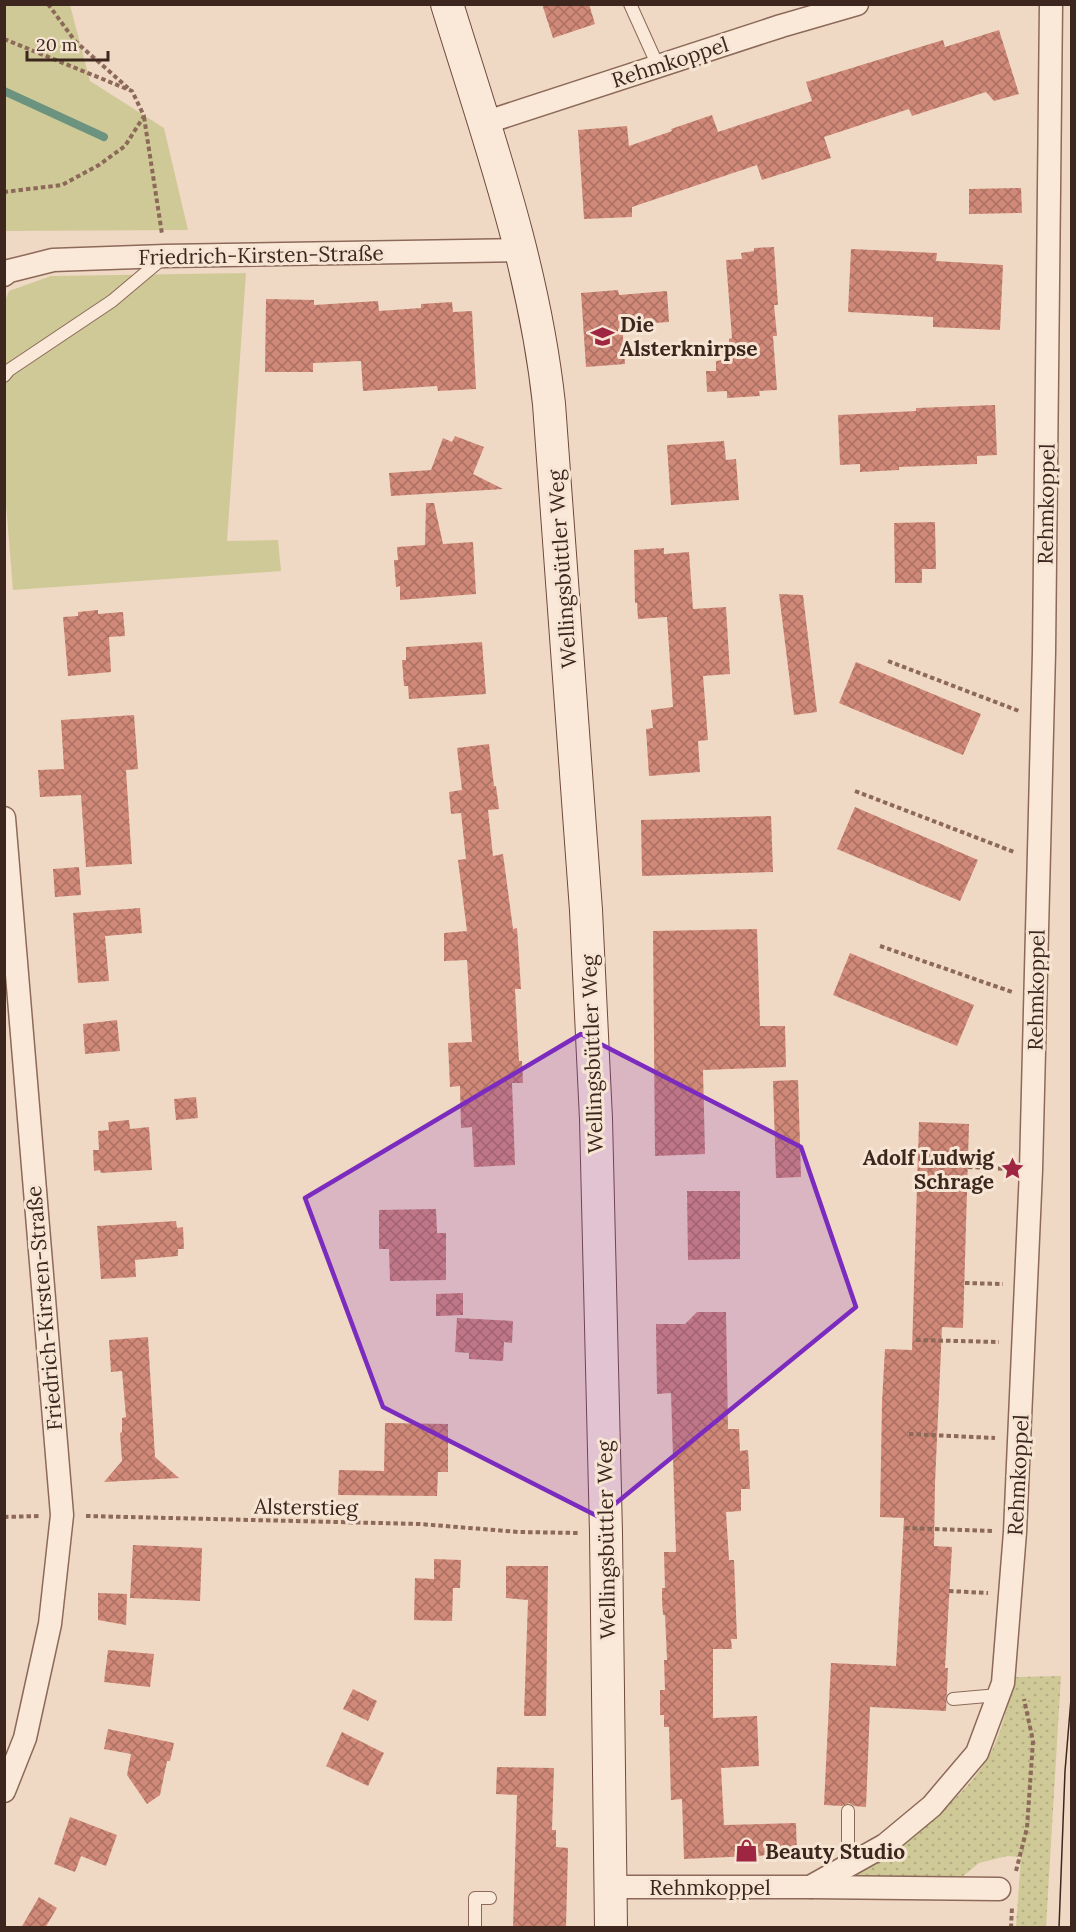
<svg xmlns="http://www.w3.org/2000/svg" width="1076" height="1932" font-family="Lora,serif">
<defs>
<pattern id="grass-dots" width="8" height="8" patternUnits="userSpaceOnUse" patternTransform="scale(1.5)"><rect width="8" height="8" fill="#cfc997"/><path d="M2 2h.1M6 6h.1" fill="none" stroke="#b3ac82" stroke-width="1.8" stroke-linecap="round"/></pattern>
<pattern id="building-cross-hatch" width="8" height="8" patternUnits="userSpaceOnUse" patternTransform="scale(1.5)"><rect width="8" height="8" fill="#d08978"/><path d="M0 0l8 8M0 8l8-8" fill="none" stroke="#aa7062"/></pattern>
</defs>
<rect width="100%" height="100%" fill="#f0d9c4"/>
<path fill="url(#grass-dots)" d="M 1061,1676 L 1046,1927 L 1016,1927 L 1021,1857 L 1007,1856 L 979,1863 L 957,1881 L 854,1880 L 853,1876 C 900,1841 954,1811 986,1761 C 1001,1738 1008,1703 1015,1677 Z"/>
<g fill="#cfc997">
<polygon points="4,5 70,5 90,81 164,128 188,230 5,231"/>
<polygon points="246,273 227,541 278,540 281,571 13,590 4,479 4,304 9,291 51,276"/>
</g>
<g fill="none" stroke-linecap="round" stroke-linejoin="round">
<polyline stroke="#6c9280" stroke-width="8" points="4,91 104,137"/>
</g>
<g fill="url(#building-cross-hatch)">
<polygon points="542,4 589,4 595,24 553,38"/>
<polygon points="999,30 1019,94 994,101 986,92 912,116 909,109 824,137 831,158 762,180 757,165 632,207 632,217 584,219 578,130 627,126 629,146 672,131 671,129 712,115 718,132 812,101 806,82 943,40 945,47"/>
<polygon points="1021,188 1022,213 969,214 969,189"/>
<polygon points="774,247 778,305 774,305 777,336 773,336 777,390 759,391 760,396 727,398 727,391 707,392 706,371 716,371 716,361 723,360 722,349 729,348 729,339 732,338 726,260 742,259 741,253 754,251 754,248"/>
<polygon points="851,249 937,253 936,261 1003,265 1000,330 933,327 933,317 848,312"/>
<polygon points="618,290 619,295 667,291 669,322 622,325 625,364 586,367 581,293"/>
<polygon points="266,299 314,300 314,305 378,301 379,311 421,308 421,304 452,302 453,312 472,311 476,389 438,391 437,386 363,391 361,361 313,363 313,372 265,372"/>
<polygon points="995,405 997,455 977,456 977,464 899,467 899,470 860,472 860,464 840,465 838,415 916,411 916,408"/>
<polygon points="455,436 484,447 473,474 503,489 391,496 389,473 431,470 443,438 452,442"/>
<polygon points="724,441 726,460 736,459 739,500 671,505 667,445"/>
<polygon points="426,503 434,503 443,544 473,542 476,594 400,600 400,586 396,587 394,560 398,560 397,547 425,545"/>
<polygon points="935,522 936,569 922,569 922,583 895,583 894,523"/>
<polygon points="664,548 664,554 689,552 693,609 726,607 730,674 703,676 708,740 698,741 700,772 649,776 646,729 653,728 651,710 673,707 667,617 638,619 637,603 635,603 634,550"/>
<polygon points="779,594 803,595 817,712 794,715"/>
<polygon points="98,610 98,614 123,612 125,636 109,637 111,672 68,676 63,617 78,616 78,612"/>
<polygon points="482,642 486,694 409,699 408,686 404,686 402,660 406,660 406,647"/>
<polygon points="856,662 981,714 963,755 839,703"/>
<polygon points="134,715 138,769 126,770 132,864 86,867 81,795 40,797 38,770 64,769 61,720"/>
<polygon points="489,744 494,786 496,786 499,809 488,810 493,856 503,854 513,929 517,928 521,989 515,989 519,1061 522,1061 523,1083 512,1083 515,1165 474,1167 472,1127 461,1128 460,1086 450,1087 448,1043 472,1042 467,960 444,961 444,933 467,931 458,860 466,859 461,813 451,814 449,792 462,790 457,748"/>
<polygon points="855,807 978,860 960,901 837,849"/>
<polygon points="771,816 773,872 642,876 641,820"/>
<polygon points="79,867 81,895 55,897 53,869"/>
<polygon points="140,908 142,933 105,936 109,981 78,983 73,913"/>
<polygon points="757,929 760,1026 785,1026 786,1067 703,1070 705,1154 655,1156 653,931"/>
<polygon points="850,953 974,1005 957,1046 833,995"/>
<polygon points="117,1020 120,1051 85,1054 83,1024"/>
<polygon points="798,1080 801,1177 776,1178 773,1081"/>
<polygon points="196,1097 198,1118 176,1120 174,1099"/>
<polygon points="129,1120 130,1129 149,1127 152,1170 101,1173 100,1170 94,1171 93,1150 99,1150 98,1131 109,1130 108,1122"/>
<polygon points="919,1122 969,1124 963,1328 942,1327 935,1483 934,1546 952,1547 945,1668 948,1668 946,1711 870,1707 866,1807 854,1806 849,1803 842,1806 824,1805 831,1663 896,1666 904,1518 880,1517 882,1402 885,1349 912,1350"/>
<polygon points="687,1191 740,1191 740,1259 688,1260"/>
<polygon points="436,1209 437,1233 446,1233 446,1280 390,1281 389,1249 379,1249 379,1210"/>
<polygon points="176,1221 177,1228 183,1227 184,1249 178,1249 178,1256 135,1260 136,1277 101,1279 97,1226"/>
<polygon points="463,1293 463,1315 436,1316 436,1294"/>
<polygon points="697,1312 726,1312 728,1429 739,1429 740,1451 748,1450 750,1489 741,1489 741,1511 726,1512 729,1560 734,1560 737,1639 731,1639 732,1649 713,1649 713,1718 757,1716 759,1766 721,1768 724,1825 796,1823 797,1854 684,1859 682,1799 671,1800 669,1727 664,1727 664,1715 660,1715 660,1690 665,1690 664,1660 667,1660 665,1615 663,1615 662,1601 662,1588 665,1588 664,1552 676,1552 671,1393 657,1394 656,1324 685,1324"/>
<polygon points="457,1318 513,1321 512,1343 504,1342 503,1361 469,1359 469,1353 455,1352"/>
<polygon points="148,1337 155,1457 179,1478 104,1482 122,1461 120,1433 122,1432 122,1418 126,1417 122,1371 111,1372 109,1340"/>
<polygon points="385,1423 448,1424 448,1472 438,1472 437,1496 338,1495 339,1470 384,1471"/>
<polygon points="133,1545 202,1548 200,1601 130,1598"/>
<polygon points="434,1559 461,1560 460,1588 453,1588 452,1621 414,1620 415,1578 434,1579"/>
<polygon points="506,1566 548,1566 546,1716 524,1716 528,1600 506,1598"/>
<polygon points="98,1593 127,1594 126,1625 98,1620"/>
<polygon points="108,1650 154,1654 150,1687 104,1682"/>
<polygon points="353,1689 377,1701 368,1721 343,1709"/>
<polygon points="108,1729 174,1743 170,1761 167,1761 160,1795 147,1804 127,1775 131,1754 104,1749"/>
<polygon points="342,1732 384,1753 368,1786 326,1766"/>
<polygon points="497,1767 554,1768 552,1830 556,1830 556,1847 568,1848 566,1928 513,1928 517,1795 496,1794"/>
<polygon points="70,1817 117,1835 106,1866 81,1856 75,1872 54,1864"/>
<polygon points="39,1897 57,1908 45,1928 21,1928"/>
</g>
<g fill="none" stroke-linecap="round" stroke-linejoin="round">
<defs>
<g id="service">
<polyline points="630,4 658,66"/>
<polyline points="4,376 9,370 112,301 162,259"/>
<polyline points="953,1699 998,1695"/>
<polyline points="848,1811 848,1866"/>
<polyline points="475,1928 475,1898 490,1898"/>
</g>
<g id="minor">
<polyline points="484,123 781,26 857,4"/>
<polyline points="4,275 9,271 53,260 165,256 521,250"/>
<polyline points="4,818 62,1515 50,1624 25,1738 4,1791"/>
<polyline points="610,1887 810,1887 885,1845 932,1806 977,1753 1003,1683 1015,1532 1031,1170 1044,652 1051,4"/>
<polyline points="812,1887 999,1889"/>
</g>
<path id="secondary" d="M 447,4 C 488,137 534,265 549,404 L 586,910 L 596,1119 L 606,1533 L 611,1928"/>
</defs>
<use href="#service" stroke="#8c6959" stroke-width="14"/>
<use href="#minor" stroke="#8c6959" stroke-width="25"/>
<use href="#secondary" stroke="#6e4a3c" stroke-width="34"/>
<g stroke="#8c6959" stroke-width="4" stroke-dasharray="4.5 3" stroke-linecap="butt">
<polyline points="48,4 75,41 128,88"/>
<polyline points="4,39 132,91 144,116 125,146 99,165 62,185 4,192"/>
<polyline points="144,117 162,234"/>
<polyline points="888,661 1019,711"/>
<polyline points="855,791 1014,852"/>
<polyline points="880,946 1012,992"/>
<polyline points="968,1167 1009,1169"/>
<polyline points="965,1283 1003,1284"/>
<polyline points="916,1340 999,1342"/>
<polyline points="909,1434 995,1438"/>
<polyline points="86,1516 420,1524 519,1532 579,1533"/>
<polyline points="4,1517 39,1516"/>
<polyline points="905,1528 992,1531"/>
<polyline points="949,1591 988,1593"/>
<polyline points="1016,1871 1027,1828 1033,1741 1024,1699"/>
<polyline points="1011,1928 1012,1907"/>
</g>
<use href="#service" stroke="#fae9d8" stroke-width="12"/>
<use href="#minor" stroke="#fae9d8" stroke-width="22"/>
<use href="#secondary" stroke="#fae9d8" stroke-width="32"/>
<polyline stroke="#3c261e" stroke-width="1.5" points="1059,1928 1065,1771 1072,1687"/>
</g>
<path fill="#7b2cbf" fill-opacity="0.2" stroke="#7b2cbf" stroke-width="4.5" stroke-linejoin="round" d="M 581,1034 L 801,1147 L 856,1307 L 599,1517 L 383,1407 L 305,1198 Z"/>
<defs>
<symbol id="school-bare" viewBox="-9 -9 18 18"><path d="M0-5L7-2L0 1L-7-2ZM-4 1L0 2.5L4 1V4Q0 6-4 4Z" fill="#9e2642" stroke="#f7e5d4" stroke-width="2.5" paint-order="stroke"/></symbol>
<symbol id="sight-bare" viewBox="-9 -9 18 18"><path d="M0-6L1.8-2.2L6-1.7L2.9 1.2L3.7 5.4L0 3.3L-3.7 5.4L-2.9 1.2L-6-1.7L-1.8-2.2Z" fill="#9e2642" stroke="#f7e5d4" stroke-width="2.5" paint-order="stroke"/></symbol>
<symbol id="shop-bare" viewBox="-9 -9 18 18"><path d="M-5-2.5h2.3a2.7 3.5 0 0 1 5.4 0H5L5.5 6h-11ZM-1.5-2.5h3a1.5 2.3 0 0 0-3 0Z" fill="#9e2642" stroke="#f7e5d4" stroke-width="2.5" paint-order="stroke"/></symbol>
</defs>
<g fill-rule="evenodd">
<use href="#school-bare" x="586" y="320" width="33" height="33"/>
<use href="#sight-bare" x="996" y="1152" width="33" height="33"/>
<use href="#shop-bare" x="730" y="1834" width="33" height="33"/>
</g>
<g text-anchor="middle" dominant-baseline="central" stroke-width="6" stroke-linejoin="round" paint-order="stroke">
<g font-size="21" fill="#3c261e" stroke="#f7e5d4">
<text transform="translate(670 62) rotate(-18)">Rehmkoppel</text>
<text transform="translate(261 255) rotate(-1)">Friedrich-Kirsten-Straße</text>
<text transform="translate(1046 504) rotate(-89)">Rehmkoppel</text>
<text transform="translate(562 569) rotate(-94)">Wellingsbüttler Weg</text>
<text transform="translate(1036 990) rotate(-89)">Rehmkoppel</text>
<text transform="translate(592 1054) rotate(-92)">Wellingsbüttler Weg</text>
<text transform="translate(44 1308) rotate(-95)">Friedrich-Kirsten-Straße</text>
<text transform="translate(1018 1475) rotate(-87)">Rehmkoppel</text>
<text transform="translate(306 1507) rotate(1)">Alsterstieg</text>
<text transform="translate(606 1540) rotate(-91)">Wellingsbüttler Weg</text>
<text x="710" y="1887">Rehmkoppel</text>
</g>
<g font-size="21" font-weight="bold" fill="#3c261e" stroke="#f7e5d4" text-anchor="start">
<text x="620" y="324">Die<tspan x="620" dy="24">Alsterknirpse</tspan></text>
<text x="994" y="1157" text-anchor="end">Adolf Ludwig<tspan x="994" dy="24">Schrage</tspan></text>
<text x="765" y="1851">Beauty Studio</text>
</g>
</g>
<rect width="1076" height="1932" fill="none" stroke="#3c261e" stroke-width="12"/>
<path d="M27 51v9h81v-9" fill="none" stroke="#3c261e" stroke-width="3"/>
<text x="36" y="51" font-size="18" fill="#3c261e" stroke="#f7e5d4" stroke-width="4.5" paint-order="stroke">20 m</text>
</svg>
